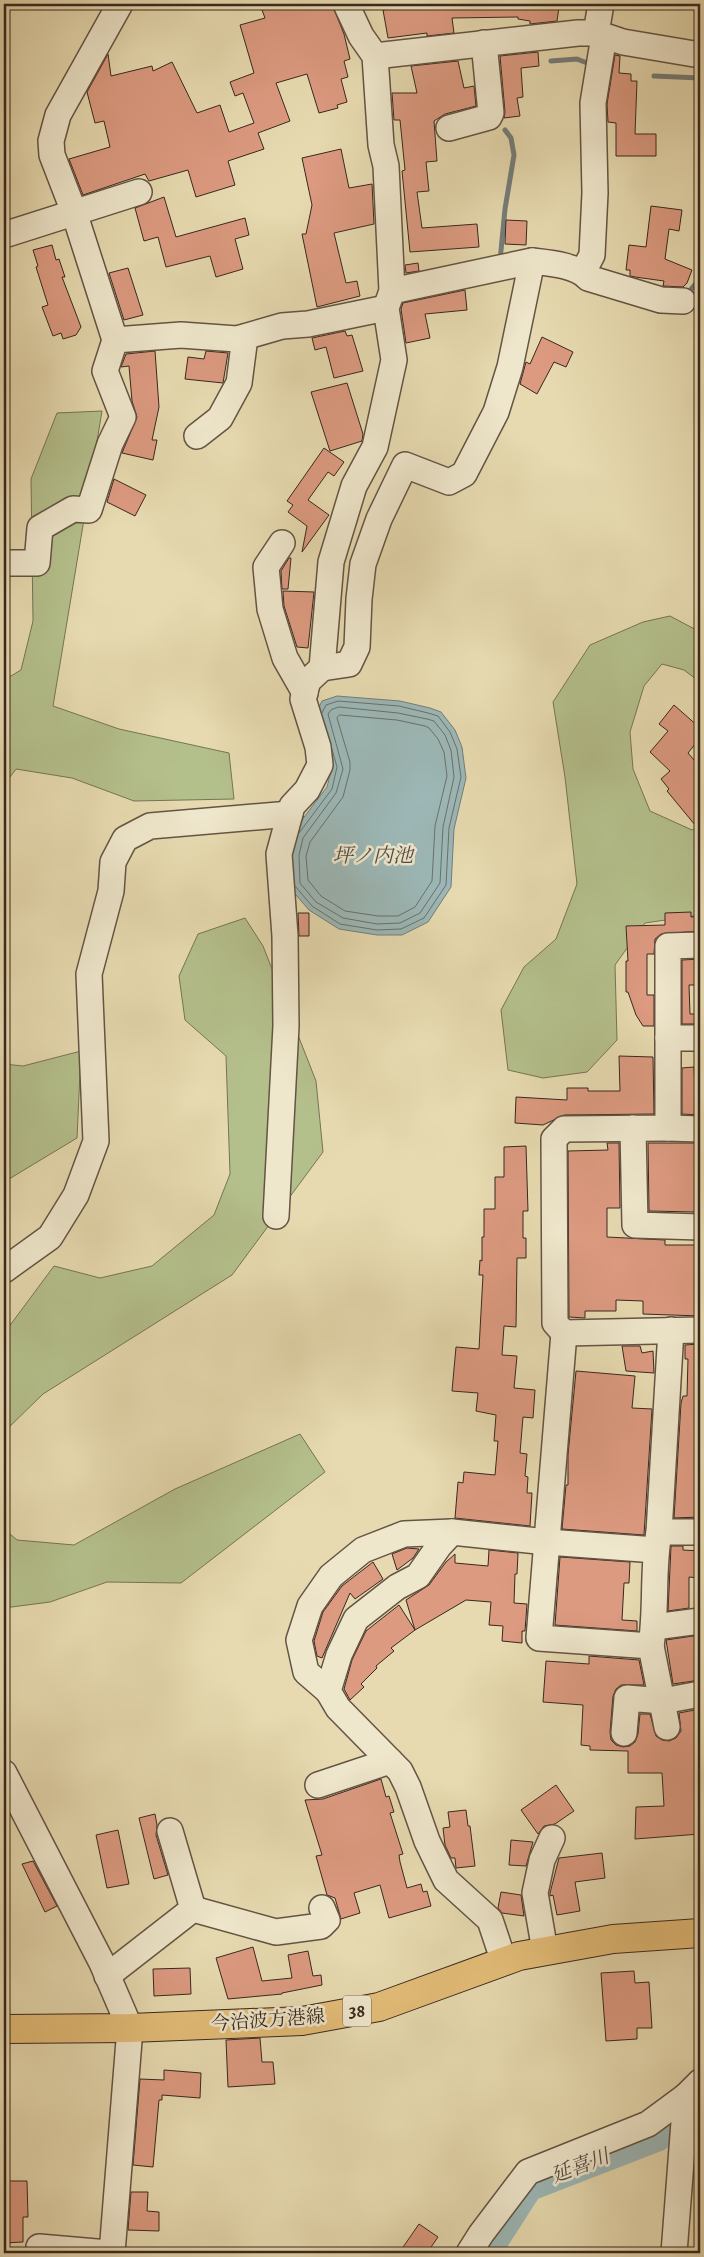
<svg xmlns="http://www.w3.org/2000/svg" width="704" height="2257" font-family="Alegreya,'Noto Serif JP',serif">
<rect width="100%" height="100%" fill="#e7dab0"/>
<filter id="stains"><feTurbulence type="fractalNoise" baseFrequency=".004" numOctaves="4"/><feColorMatrix values="0 0 0 0 .2 0 0 0 0 .09 0 0 0 0 .02 0 0 0 .5 -.17"/></filter>
<radialGradient id="worn" r=".72"><stop offset=".6" stop-color="#630" stop-opacity="0"/><stop offset="1" stop-color="#630" stop-opacity=".3"/></radialGradient>
<g fill="#b4c08c" stroke="#767456">
<polygon points="102,411 53,706 119,729 229,753 234,799 134,801 72,778 16,769 4,785 4,680 21,670 33,621 31,479 57,413"/>
<polygon points="670,616 700,632 700,682 684,670 662,664 644,686 630,732 633,769 650,811 692,830 700,826 700,915 645,923 615,965 617,1040 587,1072 543,1078 508,1070 501,1010 524,967 556,939 577,884 565,777 553,702 590,645 643,622"/>
<polygon points="245,918 263,946 316,1081 323,1152 232,1275 43,1394 4,1432 4,1327 11,1324 54,1266 100,1278 152,1266 214,1215 230,1174 226,1056 185,1020 179,976 198,934"/>
<polygon points="81,1051 77,1138 4,1182 4,1064 23,1066"/>
<polygon points="300,1434 325,1472 181,1583 107,1582 50,1602 4,1608 4,1529 17,1540 74,1545 175,1489"/>
</g>
<polygon fill="#9cb8b7" stroke="#747e7b" points="337,696 400,701 430,708 441,712 455,730 462,747 466,778 454,829 451,887 428,922 402,935 377,935 339,929 309,910 289,887 292,833 327,787 332,767 316,713 322,701"/>
<g fill="none" stroke-linecap="round" stroke-linejoin="round">
<g stroke="#6a706c" stroke-width="1">
<polygon points="339,707 398,713 427,719 434,721 445,735 451,750 454,777 443,827 440,883 420,913 400,923 377,924 343,918 316,902 300,883 299,855 303,838 336,793 343,769 328,714 331,710"/>
<polygon points="340,715 397,720 425,726 429,728 438,739 444,752 447,776 435,826 432,881 415,907 398,916 378,916 345,911 321,896 308,880 306,856 310,842 343,797 350,770 350,762 337,718"/>
<polyline points="299,833 332,789 337,767 332,749"/>
<polyline points="295,886 312,906 340,924 377,930 401,929 424,918 446,885 449,828 461,777 457,749 450,732 438,716 428,713 399,706 338,701 326,705 322,713"/>
</g>
<g stroke="#747e7b" stroke-width="5">
<polyline points="551,61 577,59 587,63"/>
<polyline points="654,76 700,78"/>
<polyline points="500,261 505,209 514,155 511,138 505,130"/>
<polyline points="687,294 697,282 700,274"/>
</g>
<polyline stroke="#9cb8b7" stroke-width="31" points="485,2253 528,2186 657,2136 700,2106"/>
</g>
<g fill="#dc9a80" stroke="#382720">
<polygon points="281,4 332,4 344,34 350,59 344,61 348,77 341,79 347,102 337,105 338,108 319,113 307,74 276,83 290,121 258,133 264,149 228,161 235,185 196,197 188,170 149,181 145,174 83,195 69,159 110,147 104,121 95,123 87,92 108,54 111,76 152,66 153,71 172,62 197,113 220,105 229,132 254,123 243,93 235,96 230,82 254,73 240,25 265,18 262,10"/>
<polygon points="422,4 527,4 559,7 557,21 530,24 530,21 518,19 518,17 452,18 454,33 427,36 427,33 388,38 383,10"/>
<polygon points="538,52 539,66 521,68 523,97 517,98 520,116 504,118 505,112 500,56"/>
<polygon points="615,55 620,56 619,73 631,74 631,81 637,81 635,134 656,134 656,156 616,156 616,123 608,122 607,104"/>
<polygon points="458,61 464,88 474,86 476,106 445,114 434,121 437,161 426,162 429,191 417,192 422,228 477,224 479,247 410,252 402,171 405,170 400,120 394,120 392,93 417,93 411,66"/>
<polygon points="341,149 349,188 372,184 374,224 334,233 346,283 357,281 360,296 317,307 302,234 306,234 312,205 302,158"/>
<polygon points="164,197 176,237 245,218 249,235 235,239 243,269 216,277 210,256 166,267 158,237 144,241 135,208"/>
<polygon points="651,206 682,210 679,231 669,229 665,259 692,270 687,283 683,287 663,286 664,281 635,277 630,276 630,270 626,270 629,245 646,247"/>
<polygon points="506,220 527,221 526,245 505,244"/>
<polygon points="52,245 56,260 59,259 65,277 62,277 81,327 76,335 63,339 61,333 53,336 42,307 48,305 36,267 38,266 33,250"/>
<polygon points="418,263 419,271 406,273 405,265"/>
<polygon points="128,268 143,315 124,320 109,273"/>
<polygon points="465,290 467,310 425,314 430,338 406,343 401,309 403,303"/>
<polygon points="345,331 347,336 352,335 363,371 334,378 326,347 315,350 312,338"/>
<polygon points="542,337 573,352 566,367 554,362 537,394 520,384 526,362 530,364"/>
<polygon points="155,351 159,407 152,440 157,440 153,460 122,453 137,417 132,401 129,366 121,367 126,354"/>
<polygon points="206,351 228,353 223,383 185,379 188,357 204,359"/>
<polygon points="347,383 363,434 362,441 330,451 311,392"/>
<polygon points="324,448 344,462 334,476 328,472 308,500 329,515 302,552 307,526 288,512 293,505 287,501"/>
<polygon points="114,479 146,495 135,516 107,502"/>
<polygon points="289,558 291,558 288,589 282,589 281,571"/>
<polygon points="283,591 314,592 308,648 297,647 284,606"/>
<polygon points="674,705 700,728 700,738 688,753 700,767 700,831 667,791 669,789 661,779 670,771 650,752 668,731 659,724"/>
<polygon points="691,912 691,917 700,916 700,931 661,934 655,939 654,954 647,954 647,995 654,995 654,1026 643,1026 636,1015 628,992 626,992 626,961 628,961 626,926 665,925 665,913"/>
<polygon points="298,913 309,913 309,936 299,936"/>
<polygon points="700,959 700,985 689,985 690,1014 700,1014 700,1024 682,1024 682,960"/>
<polygon points="619,1056 653,1057 654,1114 564,1115 543,1125 515,1123 516,1097 567,1100 567,1088 588,1088 588,1091 620,1091"/>
<polygon points="694,1067 696,1104 700,1104 700,1115 682,1114 682,1068"/>
<polygon points="607,1143 619,1143 620,1208 607,1208 607,1237 665,1240 665,1245 700,1245 700,1316 643,1314 643,1301 616,1300 616,1311 585,1311 585,1318 569,1317 568,1151 608,1150"/>
<polygon points="648,1143 700,1143 700,1180 696,1180 695,1212 649,1211"/>
<polygon points="526,1146 528,1211 523,1211 523,1238 526,1238 526,1258 517,1258 516,1327 504,1326 502,1355 517,1356 514,1388 535,1390 533,1418 523,1417 520,1453 527,1454 525,1476 528,1477 527,1493 532,1493 530,1526 455,1518 458,1482 463,1483 464,1472 495,1475 498,1441 494,1441 496,1415 476,1411 478,1393 452,1391 456,1347 479,1349 483,1275 479,1275 480,1260 482,1261 482,1237 484,1237 484,1209 495,1209 495,1177 504,1177 504,1147"/>
<polygon points="700,1344 700,1517 674,1518 681,1403 683,1396 687,1396 688,1359 685,1359 685,1345"/>
<polygon points="622,1346 640,1346 642,1353 653,1351 654,1373 626,1371"/>
<polygon points="576,1371 635,1376 632,1408 652,1409 644,1535 562,1529 566,1485 568,1485 568,1455"/>
<polygon points="671,1546 683,1546 683,1550 700,1551 700,1578 689,1577 689,1608 668,1611"/>
<polygon points="407,1548 419,1549 413,1558 397,1570 392,1554"/>
<polygon points="489,1550 518,1553 517,1574 515,1574 514,1603 527,1604 525,1631 522,1631 522,1643 502,1641 503,1626 489,1625 491,1602 466,1600 415,1630 406,1600 429,1585 446,1562 455,1554 455,1563 488,1566"/>
<polygon points="560,1557 630,1562 629,1583 624,1583 622,1620 637,1621 637,1631 555,1625"/>
<polygon points="373,1562 383,1579 355,1599 350,1593 322,1658 317,1656 314,1641 323,1612 342,1586"/>
<polygon points="399,1605 415,1630 391,1648 394,1651 376,1666 377,1668 361,1684 364,1687 350,1700 344,1689 352,1660 366,1631"/>
<polygon points="700,1635 700,1680 673,1684 666,1640"/>
<polygon points="589,1656 639,1660 644,1685 621,1685 616,1689 613,1696 610,1732 611,1740 616,1745 623,1747 630,1746 635,1742 638,1734 640,1714 650,1714 656,1736 662,1740 669,1741 676,1738 681,1731 679,1713 700,1709 700,1834 635,1839 636,1807 664,1806 662,1773 628,1773 628,1751 590,1750 590,1746 581,1745 583,1705 543,1702 546,1661 589,1664"/>
<polygon points="381,1779 386,1797 389,1796 394,1812 390,1813 403,1854 399,1855 400,1862 407,1888 421,1884 423,1892 427,1891 431,1906 389,1918 380,1885 354,1893 360,1913 341,1919 335,1898 327,1895 316,1856 322,1855 305,1800 323,1799"/>
<polygon points="556,1785 574,1811 555,1824 544,1826 538,1834 521,1810"/>
<polygon points="466,1810 468,1826 470,1826 475,1866 456,1868 455,1858 451,1858 445,1845 443,1828 450,1827 448,1812"/>
<polygon points="155,1814 157,1825 156,1835 168,1875 154,1879 139,1818"/>
<polygon points="118,1830 129,1884 107,1888 96,1835"/>
<polygon points="511,1840 533,1842 526,1866 509,1865"/>
<polygon points="602,1853 605,1878 575,1882 580,1911 557,1915 553,1895 550,1896 550,1893 559,1858"/>
<polygon points="33,1861 57,1906 45,1912 22,1864"/>
<polygon points="501,1892 521,1895 524,1916 502,1913 498,1908"/>
<polygon points="253,1947 262,1981 292,1978 288,1955 308,1951 313,1976 321,1975 322,1985 282,1993 282,1994 228,1999 216,1958"/>
<polygon points="190,1968 191,1994 154,1996 153,1969"/>
<polygon points="634,1971 635,1983 649,1982 652,2028 637,2028 637,2039 606,2041 601,1973"/>
<polygon points="260,2038 262,2062 273,2062 275,2084 228,2087 226,2040"/>
<polygon points="164,2070 201,2073 200,2098 162,2095 162,2100 159,2100 153,2167 133,2165 140,2079 164,2080"/>
<polygon points="4,2181 27,2181 28,2217 23,2217 23,2242 4,2243"/>
<polygon points="131,2192 148,2192 147,2211 159,2212 159,2231 128,2230"/>
<polygon points="419,2224 438,2237 427,2253 399,2253"/>
</g>
<g fill="none" stroke-linecap="round" stroke-linejoin="round">
<defs>
<g id="minor">
<polyline points="596,33 601,4"/>
<polyline points="375,56 578,33 596,33 623,42 700,55"/>
<polyline points="449,128 489,117 491,113 484,43"/>
<polyline points="4,235 139,192"/>
<polyline points="583,272 592,255 595,193 593,103 604,36"/>
<path d="M 392,291 L 532,261 C 549,263 576,265 588,278 L 661,300 L 683,301"/>
<polyline points="115,340 74,212 52,155 51,141 58,115 120,4"/>
<polyline points="197,436 220,418 239,383 245,337"/>
<polyline points="282,543 266,567 270,609 285,658 305,693"/>
<polyline points="4,563 37,563 40,528 73,509 89,510 110,444 123,417 105,371 115,340 181,335 237,339 282,326 308,324 386,308"/>
<polyline points="322,668 349,664 357,647 359,599 363,564 379,519 405,465 449,482 464,474 496,412 510,367 532,261"/>
<polyline points="700,945 668,946 668,1128 564,1129 554,1139 555,1323 564,1333 700,1330"/>
<polyline points="668,1038 700,1038"/>
<polyline points="633,1128 635,1225 700,1227"/>
<polyline points="668,1128 700,1129"/>
<polyline points="276,1216 286,1026 285,936 279,854 292,806 307,790 320,765 318,747 303,699 308,681 322,668 331,562 354,486 375,447 394,360 386,308 392,291 386,166 381,145 375,56 361,36 346,4"/>
<polyline points="4,1270 50,1237 76,1195 96,1141 89,974 111,891 113,862 125,839 150,826 290,814"/>
<path d="M 564,1333 L 539,1638 L 651,1646 C 657,1608 652,1570 659,1532 L 671,1330"/>
<polyline points="659,1532 700,1532"/>
<polyline points="654,1627 700,1621"/>
<polyline points="651,1646 667,1727"/>
<polyline points="328,1691 306,1672 299,1640 310,1606 331,1576 363,1550 404,1534 452,1532"/>
<polyline points="624,1733 627,1698 663,1701 700,1694"/>
<polyline points="4,1773 102,1963 130,2028 112,2253"/>
<polyline points="318,1785 390,1761"/>
<polyline points="170,1831 193,1909"/>
<polyline points="545,1951 535,1893 542,1860 552,1838"/>
<polyline points="504,1962 490,1920 446,1880 427,1841 408,1787 400,1771 338,1708 328,1691 339,1655 356,1619 397,1587 418,1576 439,1546 452,1532 547,1542 656,1550"/>
<polyline points="107,1976 193,1909 276,1932 321,1926 327,1920 322,1908"/>
<polyline points="39,2247 108,2253"/>
<polyline points="469,2253 481,2234 528,2172 648,2124 686,2096 700,2082"/>
<polyline points="674,2253 686,2096"/>
</g>
<polyline id="major" points="4,2029 130,2028 302,2021 379,2007 519,1956 613,1939 700,1933"/>
</defs>
<use href="#minor" stroke="#645444" stroke-width="28"/>
<use href="#major" stroke="#382720" stroke-width="30"/>
<use href="#minor" stroke="#efe7cc" stroke-width="25"/>
<use href="#major" stroke="#e4bd78" stroke-width="28"/>
</g>
<g text-anchor="middle" dominant-baseline="central" stroke-width="5" stroke-linejoin="round" paint-order="stroke">
<rect fill="#efe7cc" stroke="#6f6154" stroke-width="1" x="343" y="1995.5" width="28" height="31" rx="4"/>
<g font-size="18" font-weight="bold" fill="#382720">
<text x="357" y="2011">38</text>
</g>
<g font-size="19" fill="#382720" stroke="#efe7cc">
<text transform="translate(268 2020) rotate(-4)">今治波方港線</text>
</g>
<g font-size="20" font-style="italic" fill="#514b46" stroke="#efe7cc">
<text x="373" y="855">坪ノ内池</text>
<text transform="translate(580 2166) rotate(-21)">延喜川</text>
</g>
</g>
<rect width="704" height="2257" fill="none" stroke="#e7dab0" stroke-width="20"/>
<rect x="5" y="5" width="694" height="2247" fill="none" stroke="#382720" stroke-width="2.5"/>
<rect x="10" y="10" width="684" height="2237" fill="none" stroke="#382720"/>
<rect width="100%" height="100%" filter="url(#stains)"/>
<rect width="100%" height="100%" fill="url(#worn)"/>
</svg>
